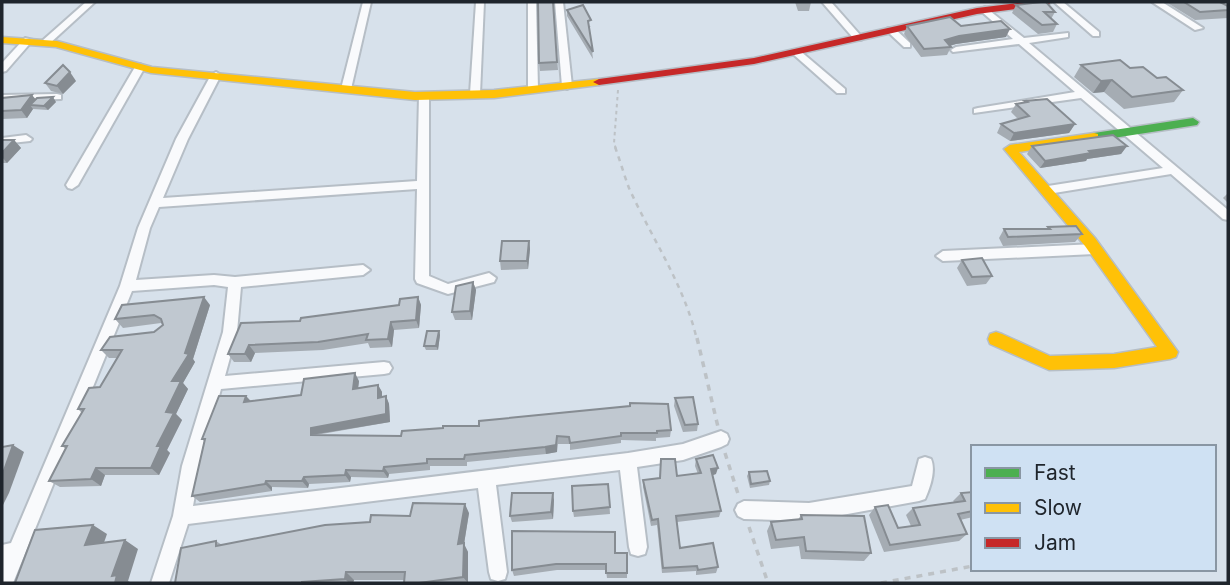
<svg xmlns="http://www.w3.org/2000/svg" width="1230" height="585" font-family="Inter,sans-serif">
<rect width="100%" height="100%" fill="#d7e1eb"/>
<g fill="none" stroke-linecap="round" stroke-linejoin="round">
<defs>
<g id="street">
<polygon points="86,2 95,2 48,45 42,45 42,41"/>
<polygon points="363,2 371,2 351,89 346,92 341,89"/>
<polygon points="476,2 484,2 480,94 475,97 470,94"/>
<polygon points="528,2 536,2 538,89 533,92 528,89"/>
<polygon points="555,2 563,2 572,86 567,89 562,86"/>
<polygon points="822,2 831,2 861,36 861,40 855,40"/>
<polygon points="1054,2 1063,2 1099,32 1099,36 1093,36"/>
<polygon points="1152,2 1162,2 1203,28 1195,30"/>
<polygon points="985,7 1024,38 1068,33 1068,37 1029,43 1228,210 1228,220 1223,219 1171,174 1048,194 1044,193 1042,190 1048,186 1163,168 1081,98 974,113 974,109 978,108 1075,92 1019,44 953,52 951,50 956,47 1013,39 982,12 980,10"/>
<polygon points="888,28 894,28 910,43 910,47 904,47 888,32"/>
<polygon points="25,38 33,40 6,71 2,72 2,63"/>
<polygon points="793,50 799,50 845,89 845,93 837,93 793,54"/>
<polygon points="140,64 145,67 78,185 72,189 68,188 66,185 135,67"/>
<polygon points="216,72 221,75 188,139 163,198 417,181 419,96 424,93 429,96 429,276 448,284 489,273 496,278 494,282 448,294 417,283 415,279 417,189 159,207 150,228 136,280 214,275 235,277 363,265 370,270 363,275 241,287 237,332 225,376 384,362 389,363 392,368 389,373 384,374 221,389 200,466 193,506 628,453 683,444 721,431 727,434 729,439 727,444 721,447 683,460 637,467 647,547 645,554 638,556 631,554 629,547 620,470 496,485 507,572 505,579 498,581 491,579 489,572 478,488 188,524 169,583 151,583 173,516 182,466 223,332 228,287 214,285 132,291 13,583 2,583 2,545 11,543 120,286 138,228 176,139 211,75"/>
<polygon points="57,94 61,95 61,99 2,101 2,95"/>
<polygon points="26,135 32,139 30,141 2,144 2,138"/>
<polygon points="1095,244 1102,249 1095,254 943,261 936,256 943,251"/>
<path d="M 925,457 L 931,459 C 936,470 930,488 925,499 L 919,501 L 809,521 L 744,519 L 738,516 L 735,510 L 738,504 L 744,501 L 809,503 L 912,486 L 919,459 Z"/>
</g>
<polygon id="fast" points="1193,118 1199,122 1197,125 1094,141 1088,137 1094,133"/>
<g id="slow">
<polygon points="2,37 57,41 152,67 415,92 494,90 599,79 605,82 599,85 494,98 415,100 151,73 56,47 2,43"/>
<polygon points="1094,133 1098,134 1098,140 1019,152 1095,238 1178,352 1176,357 1170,359 1114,368 1049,370 990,344 988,339 990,334 996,332 1002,334 1050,356 1114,354 1157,347 1085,246 1004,149 1010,145"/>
</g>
<polygon id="jam" points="1025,2 1052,2 1047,5 977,14 754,64 599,85 593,82 599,79 754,58 977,8"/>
</defs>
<use href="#street" stroke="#b6bec6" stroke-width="4"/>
<use href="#fast" stroke="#b6bec6" stroke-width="3"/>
<use href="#slow" stroke="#b6bec6" stroke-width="3"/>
<use href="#jam" stroke="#b6bec6" stroke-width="3"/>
<polyline stroke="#bdc2c6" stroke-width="2" stroke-dasharray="3.5 3.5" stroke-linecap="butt" points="616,149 614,143 618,90"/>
<path stroke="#bdc2c6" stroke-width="2.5" stroke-dasharray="5 5" stroke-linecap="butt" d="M 615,147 C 620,160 624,175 629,188 C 652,239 684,284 697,340"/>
<g stroke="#bdc2c6" stroke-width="3.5" stroke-dasharray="6 6" stroke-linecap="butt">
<polyline points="697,338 718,427"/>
<polyline points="725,453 739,497"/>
<polyline points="749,527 768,583"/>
<polyline points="881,583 973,566"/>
</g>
<use href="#street" fill="#f9fafc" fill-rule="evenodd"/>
<use href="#fast" fill="#4caf50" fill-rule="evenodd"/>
<use href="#slow" fill="#ffc107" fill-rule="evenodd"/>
<use href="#jam" fill="#c62828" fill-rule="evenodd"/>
</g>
<g fill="#a5acb3">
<polygon points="553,2 558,70 540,71 539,63"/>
<polygon points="795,2 811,2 809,11 798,11"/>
<polygon points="1166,2 1220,2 1228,6 1228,18 1195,20"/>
<polygon points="1016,5 1055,12 1051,19 1057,24 1053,32 1038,34 1012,13"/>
<polygon points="567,10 591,27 589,27 593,59 567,16"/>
<polygon points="907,26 961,26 1006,37 956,44 950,46 951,47 947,55 921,57 904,34"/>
<polygon points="1081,65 1130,68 1157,78 1183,90 1174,102 1124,109 1104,92 1093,93 1074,77"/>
<polygon points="76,81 63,94 51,91 45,83"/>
<polygon points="2,98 56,102 48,110 33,109 27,118 2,119"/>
<polygon points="1025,101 1075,124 1069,133 1010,141 997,133 1001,124 1018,119 1011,112 1016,104 1024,102"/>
<polygon points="2,140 14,140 21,148 7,163 2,163"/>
<polygon points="1032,146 1127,146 1121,154 1087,159 1086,161 1040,168 1027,154"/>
<polygon points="1228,193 1228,203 1223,198"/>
<polygon points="1048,227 1082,234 1075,242 1003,246 999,238 1004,229 1046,229"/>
<polygon points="529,241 530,249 528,269 501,270 500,261"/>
<polygon points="962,260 992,276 986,284 967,286 957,268"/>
<polygon points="473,282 476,290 472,320 455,320 452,312"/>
<polygon points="418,297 421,305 419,328 394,330 392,347 370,348 368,343 323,350 255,353 251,362 234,362 228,354 300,321 399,305"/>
<polygon points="210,305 193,359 195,362 183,383 188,389 176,414 182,420 167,450 170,453 159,475 105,475 101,486 60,487 49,481 66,449 62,446 82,413 78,409 100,387 117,358 109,358 101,350 154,332 163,325 161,323 123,328 115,319"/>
<polygon points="439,331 440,335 438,350 426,350 424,346"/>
<polygon points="359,381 358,388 378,385 382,392 382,397 386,396 389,404 390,422 316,435 401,436 671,430 670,437 656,438 656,441 621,440 621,443 570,450 570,444 558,444 557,452 546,454 467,462 467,466 430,466 430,470 389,474 388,478 351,477 350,482 309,484 308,488 272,487 272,491 200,502 192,496 204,441 202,439 246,396 251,401 301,395"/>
<polygon points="675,398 698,424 697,431 683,432 674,406"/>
<polygon points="661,459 677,476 698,474 695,466 696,459 716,474 712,475 721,511 719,517 677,522 680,548 718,567 716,573 696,575 696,571 662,573 657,525 651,526 643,487 643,480 660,478"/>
<polygon points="749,472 770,481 769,485 750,488 747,476"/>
<polygon points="608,484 610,514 574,517 573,511"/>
<polygon points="973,492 973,517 960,520 967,534 959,541 884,552 869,515 875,507 898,528 911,526 906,515 913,508 954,502 953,501 961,493"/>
<polygon points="554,500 553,519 512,522 510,516"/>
<polygon points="469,513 464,544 468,552 468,583 404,583 404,580 354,580 353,583 175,583 216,541 222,545 410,516"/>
<polygon points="801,515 871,553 864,561 801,559 799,546 771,549 767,531 771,522 798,520"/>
<polygon points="615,553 627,553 627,578 607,578 606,570 557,570 514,576 512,570"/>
</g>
<g fill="#868c92">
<polygon points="1010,29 1006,37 956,44 941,48 945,40 959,36"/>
<polygon points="70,72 76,81 63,94 57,86"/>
<polygon points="1112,80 1104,92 1093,93 1101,81"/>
<polygon points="32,95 38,102 30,105 33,109 27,118 21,110"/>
<polygon points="53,97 56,102 48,110 44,106"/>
<polygon points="1075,124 1069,133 1010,141 1014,133"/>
<polygon points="14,140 21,148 7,163 2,157 2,153"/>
<polygon points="1127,146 1121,154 1087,159 1086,161 1040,168 1045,161 1089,151"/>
<polygon points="529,241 530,249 528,269 527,261"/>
<polygon points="473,282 476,290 472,320 470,311"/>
<polygon points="204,297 210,305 193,359 195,362 183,383 188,389 176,414 182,420 167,450 170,453 159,475 151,468 166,412 172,381 185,353"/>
<polygon points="418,297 421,305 419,328 416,320"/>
<polygon points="391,322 394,330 392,347 388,339"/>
<polygon points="439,331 440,335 438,350 436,346"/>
<polygon points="249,345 255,353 251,362 245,354"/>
<polygon points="355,373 359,381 357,397 353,389"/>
<polygon points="378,385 382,392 382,406 378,398"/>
<polygon points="246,396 252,403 244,402"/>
<polygon points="386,396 389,404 390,422 311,435 311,428"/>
<polygon points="557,436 557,452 546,454 545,447"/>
<polygon points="13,445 24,452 9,493 2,507 2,476"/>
<polygon points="384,467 389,474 388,478 383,471"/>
<polygon points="96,468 105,475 101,486 91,479"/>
<polygon points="718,468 716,474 710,476 711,469"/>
<polygon points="346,470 351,477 350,482 345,475"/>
<polygon points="304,477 309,484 308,488 302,481"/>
<polygon points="266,481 272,487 272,491 265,484"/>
<polygon points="553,493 554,500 553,519 551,512"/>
<polygon points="465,504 469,513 464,544 468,552 468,583 463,577 458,544"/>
<polygon points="93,525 107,534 100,554 85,545"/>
<polygon points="125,540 138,549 128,581 132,583 115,583 112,576"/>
<polygon points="346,572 354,580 353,583 349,583 345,579"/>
</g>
<g fill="#c0c8d0" stroke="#868c92" stroke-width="2">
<polygon points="538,2 553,2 557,62 539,63"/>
<polygon points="1041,2 1046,2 1055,12 1044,12 1057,24 1042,25 1016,5"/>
<polygon points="1184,2 1220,2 1228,6 1228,10 1200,12"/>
<polygon points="583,5 591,20 588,21 593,52 567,10"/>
<polygon points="950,17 961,26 1001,21 1010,29 959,36 945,40 951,47 924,49 907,26"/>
<polygon points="1120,60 1130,68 1143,67 1157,78 1166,77 1183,90 1132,97 1112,80 1101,81 1081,65"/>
<polygon points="63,65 70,72 57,86 45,83"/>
<polygon points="32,95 21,110 2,111 2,98"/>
<polygon points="53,97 44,106 30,105 37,98"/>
<polygon points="1047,99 1075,124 1014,133 1001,124 1029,116 1016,104 1027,102 1025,101"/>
<polygon points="1113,135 1127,146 1089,151 1091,153 1045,161 1032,146"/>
<polygon points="2,140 14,140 2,153"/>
<polygon points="1076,226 1082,234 1008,237 1004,229 1050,229 1048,227"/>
<polygon points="502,241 529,241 527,261 500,261"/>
<polygon points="982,258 992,276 972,277 962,260"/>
<polygon points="473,282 470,311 452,312 456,286"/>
<polygon points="204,297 185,353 189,354 172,381 181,381 166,412 174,413 157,446 161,446 151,468 96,468 91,479 49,481 67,446 62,446 84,409 78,409 89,388 100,387 122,350 101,350 110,337 154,332 163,325 161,319 154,315 115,319 122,305"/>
<polygon points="418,297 416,320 391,322 388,339 366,340 368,334 318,342 249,345 245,354 228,354 241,323 300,321 301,318 399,305 400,299"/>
<polygon points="427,331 439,331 436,346 424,346"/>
<polygon points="355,373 353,389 378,385 378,398 386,396 386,414 311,428 311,435 401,436 402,431 443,428 443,426 479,426 479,421 630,406 630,403 668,404 671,430 657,431 657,433 621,433 621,436 570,443 569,437 557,436 556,445 545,447 465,455 464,459 427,459 427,463 384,467 383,471 346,470 345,475 304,477 302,481 266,481 265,484 192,496 205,439 202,439 219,396 246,396 244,402 301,395 304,379"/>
<polygon points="693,397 698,424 685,425 675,398"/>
<polygon points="13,445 2,476 2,447"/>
<polygon points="713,455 718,468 711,469 721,511 676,516 680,548 713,543 718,567 698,570 697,566 663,568 658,519 652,520 643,480 660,478 661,459 675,459 677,476 701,473 696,459"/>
<polygon points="767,471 770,481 751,484 749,472"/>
<polygon points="608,484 610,507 573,511 572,486"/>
<polygon points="973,492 973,511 958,514 967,534 890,545 875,507 888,505 898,528 920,525 913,508 965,501 961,493"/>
<polygon points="512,493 553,493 551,512 510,516"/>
<polygon points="413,503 465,504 458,544 464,543 463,577 419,583 404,583 405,572 346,572 345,579 302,582 302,583 175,583 181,548 216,541 216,546 325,525 370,522 371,515 410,516"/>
<polygon points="801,515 864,516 871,553 806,551 804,537 776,540 771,522 802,519"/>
<polygon points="93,525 85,545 125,540 112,576 117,575 115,583 15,583 35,530"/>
<polygon points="512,531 615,532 615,553 627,553 627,573 606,573 606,564 556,564 512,570"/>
</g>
<rect width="1230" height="585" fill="none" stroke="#1f252c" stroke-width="7"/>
<rect x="971" y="445" width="245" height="126" fill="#cfe1f3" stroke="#8996a3" stroke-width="2"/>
<rect x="985" y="468" width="35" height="10" fill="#4caf50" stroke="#8996a3" stroke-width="2"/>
<text x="1034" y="480" font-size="21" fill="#1f252c">Fast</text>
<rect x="985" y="503" width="35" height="10" fill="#ffc107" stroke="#8996a3" stroke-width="2"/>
<text x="1034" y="515" font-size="21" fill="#1f252c">Slow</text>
<rect x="985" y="538" width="35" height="10" fill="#c62828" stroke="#8996a3" stroke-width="2"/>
<text x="1034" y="550" font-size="21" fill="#1f252c">Jam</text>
</svg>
